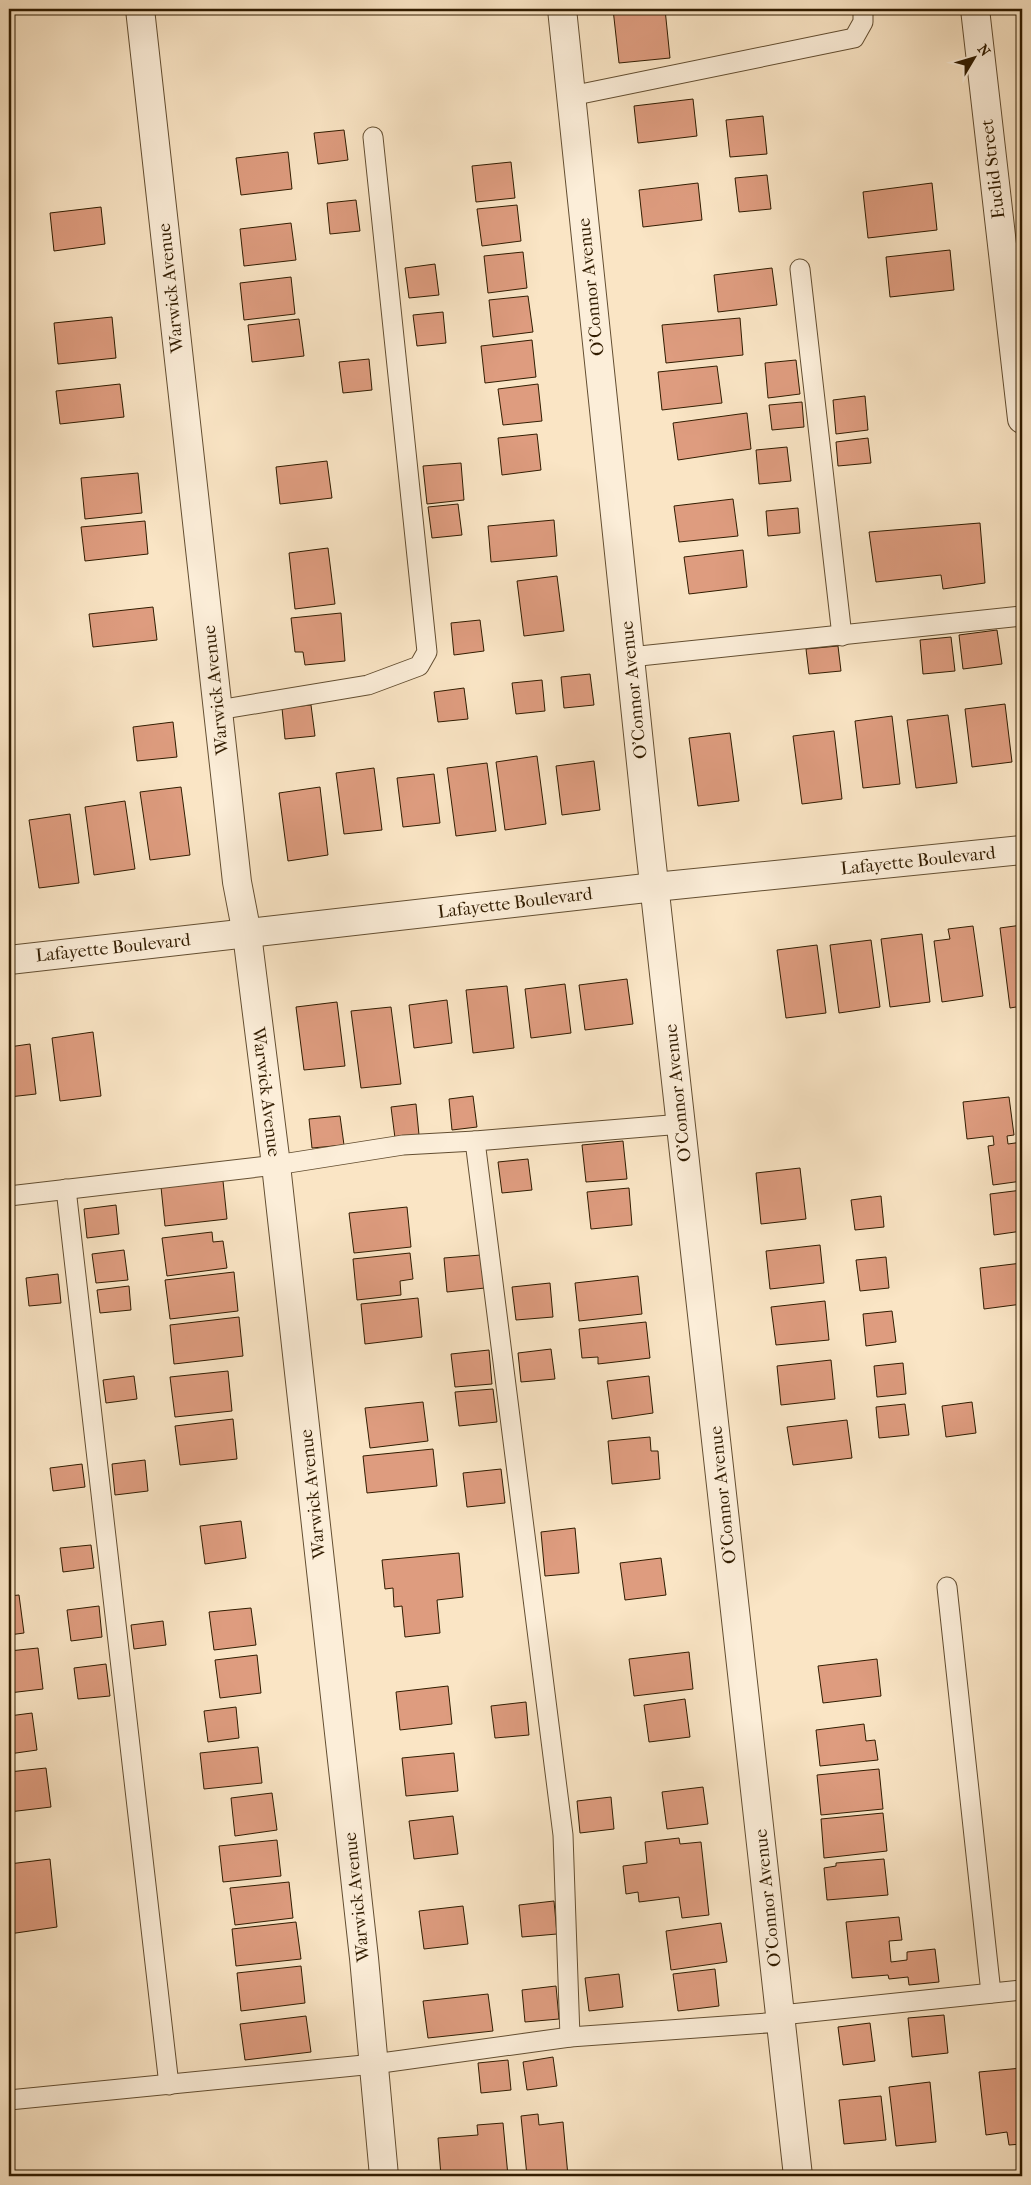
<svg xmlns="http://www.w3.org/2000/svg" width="1031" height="2185" font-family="'IM FELL French Canon',serif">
<rect width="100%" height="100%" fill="#fae5c5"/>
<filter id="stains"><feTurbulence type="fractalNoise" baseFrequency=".004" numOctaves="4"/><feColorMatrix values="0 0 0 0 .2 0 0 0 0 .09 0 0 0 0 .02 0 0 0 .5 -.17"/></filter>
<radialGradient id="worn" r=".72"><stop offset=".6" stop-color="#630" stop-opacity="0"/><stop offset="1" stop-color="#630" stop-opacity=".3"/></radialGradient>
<g fill="#de9c7f" stroke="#311c00">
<polygon points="613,9 665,9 670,58 619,63"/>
<polygon points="693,99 697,136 638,143 634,106"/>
<polygon points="763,116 767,154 730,157 726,120"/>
<polygon points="344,130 348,160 318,164 314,133"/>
<polygon points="288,152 292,189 241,195 236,158"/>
<polygon points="511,162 515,198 476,202 472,166"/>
<polygon points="767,175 771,209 739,212 735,178"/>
<polygon points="698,183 702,220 643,227 639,190"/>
<polygon points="932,183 937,230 868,238 863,192"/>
<polygon points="356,200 360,231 330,234 327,203"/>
<polygon points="517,205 521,241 482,246 477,209"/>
<polygon points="101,207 105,244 54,251 50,213"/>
<polygon points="291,223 296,260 244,266 240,229"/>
<polygon points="950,250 954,290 890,297 886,257"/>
<polygon points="523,252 527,288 488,293 484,256"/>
<polygon points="435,264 439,295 409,298 405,268"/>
<polygon points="772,268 777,305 718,312 714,275"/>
<polygon points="291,277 295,314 244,320 240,283"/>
<polygon points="528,296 533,332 493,337 489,300"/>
<polygon points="443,312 446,343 417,346 413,315"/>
<polygon points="112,317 116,358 58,364 54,323"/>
<polygon points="740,318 743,355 666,363 662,325"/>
<polygon points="299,319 304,356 252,362 248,325"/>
<polygon points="532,340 536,377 485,383 481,346"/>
<polygon points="369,359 372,390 343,393 339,362"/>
<polygon points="796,360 800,394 768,398 765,363"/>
<polygon points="717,366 722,403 662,410 658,372"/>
<polygon points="120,384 124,417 60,424 56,391"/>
<polygon points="538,384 542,421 503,425 498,389"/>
<polygon points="865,396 868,430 836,434 833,400"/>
<polygon points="802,402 804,427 772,430 769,405"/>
<polygon points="747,413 751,449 678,460 673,423"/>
<polygon points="537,434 541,470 502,475 498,438"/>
<polygon points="868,438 871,463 838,466 836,442"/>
<polygon points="787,447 791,481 759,484 756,450"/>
<polygon points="327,461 332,498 280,504 276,467"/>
<polygon points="461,463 464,500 427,504 423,466"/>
<polygon points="138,473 142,513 85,519 81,478"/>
<polygon points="733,499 738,536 679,542 674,506"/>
<polygon points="458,504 462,535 432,538 428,507"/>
<polygon points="798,508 800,533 768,536 766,511"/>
<polygon points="554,520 557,556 491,562 488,526"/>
<polygon points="145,521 148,554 85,561 81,527"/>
<polygon points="980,523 985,583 943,589 941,575 876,582 869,532"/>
<polygon points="328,548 335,604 295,609 289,553"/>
<polygon points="743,550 747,587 689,594 684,557"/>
<polygon points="557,576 564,631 524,636 517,581"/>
<polygon points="153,607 157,640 93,647 89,614"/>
<polygon points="341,613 345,661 305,665 303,652 295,652 291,618"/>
<polygon points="480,620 484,651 454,655 451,623"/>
<polygon points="997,630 1002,664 963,669 959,635"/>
<polygon points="951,637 955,671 923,674 920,640"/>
<polygon points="838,646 841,671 809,674 806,649"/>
<polygon points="590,674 594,705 564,708 561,677"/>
<polygon points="542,680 545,711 516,714 512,683"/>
<polygon points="464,688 468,719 438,722 434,692"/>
<polygon points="1005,704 1012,762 972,767 965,709"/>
<polygon points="311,705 315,736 285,739 282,708"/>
<polygon points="948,715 957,783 916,788 907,720"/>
<polygon points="892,716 900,784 863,788 855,721"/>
<polygon points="173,722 177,757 137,761 133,727"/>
<polygon points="834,731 842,799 802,804 793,736"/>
<polygon points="730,733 739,801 698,806 689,738"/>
<polygon points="537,756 546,824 505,830 496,762"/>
<polygon points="594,761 600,810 562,815 556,766"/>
<polygon points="487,763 496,831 456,836 447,768"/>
<polygon points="374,768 382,830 344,834 336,773"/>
<polygon points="434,774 440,823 403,827 397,778"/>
<polygon points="181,787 190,855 150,860 140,792"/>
<polygon points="320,787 328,855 288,861 279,793"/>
<polygon points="125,801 135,869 94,875 85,807"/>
<polygon points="70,814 79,883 39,888 29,820"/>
<polygon points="1022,925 1022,1006 1010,1008 1000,928"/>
<polygon points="973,926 983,996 942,1002 934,941 950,939 948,929"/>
<polygon points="922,934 930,1002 890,1007 881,939"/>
<polygon points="871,940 880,1007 839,1013 830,945"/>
<polygon points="817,945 826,1013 786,1018 777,950"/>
<polygon points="627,979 633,1024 585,1030 579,985"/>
<polygon points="565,984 571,1033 531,1038 525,989"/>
<polygon points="507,986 514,1048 473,1053 466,990"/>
<polygon points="447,1000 452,1043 414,1048 409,1005"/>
<polygon points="337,1002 345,1066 304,1070 296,1007"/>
<polygon points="391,1007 401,1084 361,1088 351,1011"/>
<polygon points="93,1032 101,1096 60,1101 52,1038"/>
<polygon points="30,1044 36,1094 9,1097 9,1047"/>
<polygon points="473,1096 477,1127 452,1130 449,1099"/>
<polygon points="1009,1097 1014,1135 1007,1136 1008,1144 1022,1142 1022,1181 993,1185 988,1146 994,1145 993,1136 967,1139 963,1102"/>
<polygon points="416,1104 419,1135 395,1138 391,1107"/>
<polygon points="340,1116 344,1145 312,1148 309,1119"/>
<polygon points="623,1141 627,1179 586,1182 582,1145"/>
<polygon points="528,1159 532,1190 502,1193 498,1162"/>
<polygon points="800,1168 806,1219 761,1224 756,1173"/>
<polygon points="223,1181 227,1219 165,1226 161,1187"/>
<polygon points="629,1188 632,1225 591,1229 587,1192"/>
<polygon points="1022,1190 1022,1231 994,1235 990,1194"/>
<polygon points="881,1196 884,1227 855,1230 851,1200"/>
<polygon points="116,1205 119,1234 87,1238 84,1209"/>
<polygon points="407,1207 411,1247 354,1253 349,1213"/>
<polygon points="212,1232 213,1242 223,1241 227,1268 167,1276 162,1238"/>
<polygon points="820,1245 824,1283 770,1289 766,1251"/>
<polygon points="124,1250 128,1280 96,1283 92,1254"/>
<polygon points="410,1253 413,1279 400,1281 401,1295 357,1300 353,1259"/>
<polygon points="481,1255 485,1288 447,1292 444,1258"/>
<polygon points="886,1257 889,1288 860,1291 856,1260"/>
<polygon points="1022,1263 1022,1304 984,1309 980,1268"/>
<polygon points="234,1272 238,1311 170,1319 165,1280"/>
<polygon points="58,1274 61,1303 29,1306 26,1278"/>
<polygon points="638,1276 642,1314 579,1321 575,1283"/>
<polygon points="550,1283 553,1317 516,1320 512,1287"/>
<polygon points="129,1286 131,1310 100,1313 97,1290"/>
<polygon points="418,1298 422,1337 365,1344 361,1304"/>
<polygon points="825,1301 829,1340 776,1345 771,1307"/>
<polygon points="892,1311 896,1342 866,1346 863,1314"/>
<polygon points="239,1317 243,1356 174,1364 170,1325"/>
<polygon points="646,1322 650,1358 598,1364 598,1357 582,1358 579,1329"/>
<polygon points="551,1349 555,1379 521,1382 518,1353"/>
<polygon points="489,1350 492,1384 455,1387 451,1354"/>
<polygon points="831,1360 835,1399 781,1405 777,1366"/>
<polygon points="903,1363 906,1394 877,1397 874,1366"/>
<polygon points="228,1371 232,1411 175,1417 170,1377"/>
<polygon points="134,1376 137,1399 106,1403 103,1380"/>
<polygon points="649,1376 653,1413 612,1419 607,1381"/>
<polygon points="493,1389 497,1422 459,1426 455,1392"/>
<polygon points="423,1402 428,1441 370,1448 365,1408"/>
<polygon points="972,1402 976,1433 946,1437 942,1406"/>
<polygon points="905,1404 909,1435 879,1438 876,1407"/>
<polygon points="233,1419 237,1459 180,1465 175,1426"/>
<polygon points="847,1420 852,1458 793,1465 787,1427"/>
<polygon points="650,1437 651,1451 658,1451 660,1479 612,1484 608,1441"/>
<polygon points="433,1449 437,1486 367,1493 363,1456"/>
<polygon points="145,1460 148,1491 115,1495 112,1464"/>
<polygon points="82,1464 85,1487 53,1491 50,1468"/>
<polygon points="501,1469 505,1503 467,1507 463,1473"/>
<polygon points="241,1521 246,1558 205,1564 200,1526"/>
<polygon points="575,1528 579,1573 545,1576 541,1532"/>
<polygon points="91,1545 94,1568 63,1572 60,1548"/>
<polygon points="459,1553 463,1597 437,1600 440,1633 405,1637 402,1606 394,1607 393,1588 385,1589 382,1560"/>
<polygon points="661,1558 666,1595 625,1600 620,1563"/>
<polygon points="19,1595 24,1633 9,1635 9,1596"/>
<polygon points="99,1606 102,1637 71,1641 67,1610"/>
<polygon points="251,1608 256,1645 214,1650 209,1612"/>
<polygon points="163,1621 166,1645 134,1649 131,1625"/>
<polygon points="38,1648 43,1689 9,1693 9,1651"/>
<polygon points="689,1652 693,1689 634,1696 629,1659"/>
<polygon points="257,1655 261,1693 220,1698 215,1660"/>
<polygon points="877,1659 881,1696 823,1703 818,1666"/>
<polygon points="106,1664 110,1696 78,1699 74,1668"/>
<polygon points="448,1686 452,1724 400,1730 396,1692"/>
<polygon points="685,1699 690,1737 649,1742 644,1705"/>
<polygon points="526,1702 529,1735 495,1738 491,1706"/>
<polygon points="236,1707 239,1738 208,1742 204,1711"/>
<polygon points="32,1713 37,1750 9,1754 9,1716"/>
<polygon points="864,1724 866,1741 875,1740 878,1760 820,1766 816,1730"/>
<polygon points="258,1747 262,1783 204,1789 200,1753"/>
<polygon points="454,1753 458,1791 406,1796 402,1758"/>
<polygon points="46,1768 51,1807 9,1812 9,1772"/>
<polygon points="879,1769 883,1809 821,1815 817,1775"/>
<polygon points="703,1787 708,1824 667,1829 662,1792"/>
<polygon points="272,1793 277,1830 235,1836 231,1798"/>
<polygon points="611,1797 614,1829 580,1833 577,1801"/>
<polygon points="883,1813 887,1851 824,1858 821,1819"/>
<polygon points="453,1816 458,1854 414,1859 409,1821"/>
<polygon points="679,1838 680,1844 701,1842 709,1915 682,1918 679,1897 639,1902 638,1892 626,1894 623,1866 647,1863 645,1842"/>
<polygon points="277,1840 281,1876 223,1882 219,1846"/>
<polygon points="50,1859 57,1927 9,1934 9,1864"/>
<polygon points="884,1859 888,1895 827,1900 824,1868 836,1866 836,1863"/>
<polygon points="289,1882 293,1918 235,1925 230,1888"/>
<polygon points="554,1901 557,1934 522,1937 519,1905"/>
<polygon points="463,1906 468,1944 424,1949 419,1911"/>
<polygon points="899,1917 902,1940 889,1941 891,1962 907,1960 907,1952 935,1949 939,1982 909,1985 908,1977 889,1979 888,1975 852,1978 846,1922"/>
<polygon points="296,1922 301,1959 236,1966 232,1929"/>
<polygon points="721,1923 727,1962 671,1970 666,1931"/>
<polygon points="301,1966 305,2003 241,2011 237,1973"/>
<polygon points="715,1969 719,2006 678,2011 673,1974"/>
<polygon points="619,1974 623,2007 589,2011 585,1978"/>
<polygon points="556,1986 559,2019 525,2022 522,1990"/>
<polygon points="488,1994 493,2031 428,2038 423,2001"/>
<polygon points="944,2015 948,2053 912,2057 908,2018"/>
<polygon points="306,2016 311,2052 245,2060 240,2024"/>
<polygon points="870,2023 875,2061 843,2065 838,2027"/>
<polygon points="553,2057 557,2086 527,2090 523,2062"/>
<polygon points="508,2060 511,2090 481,2093 478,2063"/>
<polygon points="1022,2068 1022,2144 1009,2145 1007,2132 986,2135 979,2072"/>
<polygon points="930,2082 936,2142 896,2146 889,2087"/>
<polygon points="881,2096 886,2140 844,2144 839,2100"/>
<polygon points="538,2114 539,2125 563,2122 568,2176 527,2176 521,2116"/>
<polygon points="503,2123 508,2176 441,2176 438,2138 478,2135 477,2125"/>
</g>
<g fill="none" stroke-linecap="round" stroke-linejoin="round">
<defs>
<g id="lane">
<polyline points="571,96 854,38 863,22 863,9"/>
<polyline points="800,269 842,636"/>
<polyline points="630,657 1022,616"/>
<polyline points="218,710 368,685 419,666 427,652 373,137"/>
<polyline points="66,1189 169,2085"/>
<polyline points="9,1196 276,1165 403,1145 475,1141"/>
<polyline points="947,1587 991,1993"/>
<polyline points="781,2015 1022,1990"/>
<polyline points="570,2037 563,1835 475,1141 682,1124"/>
<polyline points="9,2100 374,2064 570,2037 781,2022"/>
</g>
<g id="street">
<polyline points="140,9 237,882 247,934 276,1165 364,1958 384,2176"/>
<polyline points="562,9 649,839 798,2176"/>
<polyline points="975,9 1022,419"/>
<polyline points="9,960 655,887 1022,850"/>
</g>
</defs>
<use href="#lane" stroke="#634e31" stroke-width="21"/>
<use href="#street" stroke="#634e31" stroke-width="30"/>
<use href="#lane" stroke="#fceed9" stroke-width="19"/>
<use href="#street" stroke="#fceed9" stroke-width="28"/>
</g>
<g text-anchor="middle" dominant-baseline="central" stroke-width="4.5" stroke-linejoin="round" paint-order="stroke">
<g font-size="18" fill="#311c00" stroke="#fceed9">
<text transform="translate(993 169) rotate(-97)">Euclid Street</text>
<text transform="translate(591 287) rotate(-96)">O'Connor Avenue</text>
<text transform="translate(171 288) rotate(-96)">Warwick Avenue</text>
<text transform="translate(216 690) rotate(-96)">Warwick Avenue</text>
<text transform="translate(634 690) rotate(-96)">O'Connor Avenue</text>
<text transform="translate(918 861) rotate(-6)">Lafayette Boulevard</text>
<text transform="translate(515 903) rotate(-7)">Lafayette Boulevard</text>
<text transform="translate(113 948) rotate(-6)">Lafayette Boulevard</text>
<text transform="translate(266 1092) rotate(83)">Warwick Avenue</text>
<text transform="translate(678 1093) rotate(-96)">O'Connor Avenue</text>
<text transform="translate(313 1494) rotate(-96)">Warwick Avenue</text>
<text transform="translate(723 1495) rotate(-96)">O'Connor Avenue</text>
<text transform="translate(357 1897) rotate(-96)">Warwick Avenue</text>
<text transform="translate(768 1898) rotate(-96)">O'Connor Avenue</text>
</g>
</g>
<rect width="1031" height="2185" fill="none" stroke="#fae5c5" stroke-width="30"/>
<rect x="10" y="10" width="1011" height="2165" fill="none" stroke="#311c00" stroke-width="2.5"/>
<rect x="15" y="15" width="1001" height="2155" fill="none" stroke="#311c00"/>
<g transform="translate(974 58) rotate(52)" stroke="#fceed9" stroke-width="4" paint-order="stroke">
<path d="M0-4L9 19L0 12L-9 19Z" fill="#311c00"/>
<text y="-8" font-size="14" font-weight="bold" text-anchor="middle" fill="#311c00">N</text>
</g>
<rect width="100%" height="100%" filter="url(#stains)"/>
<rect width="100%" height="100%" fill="url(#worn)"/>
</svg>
